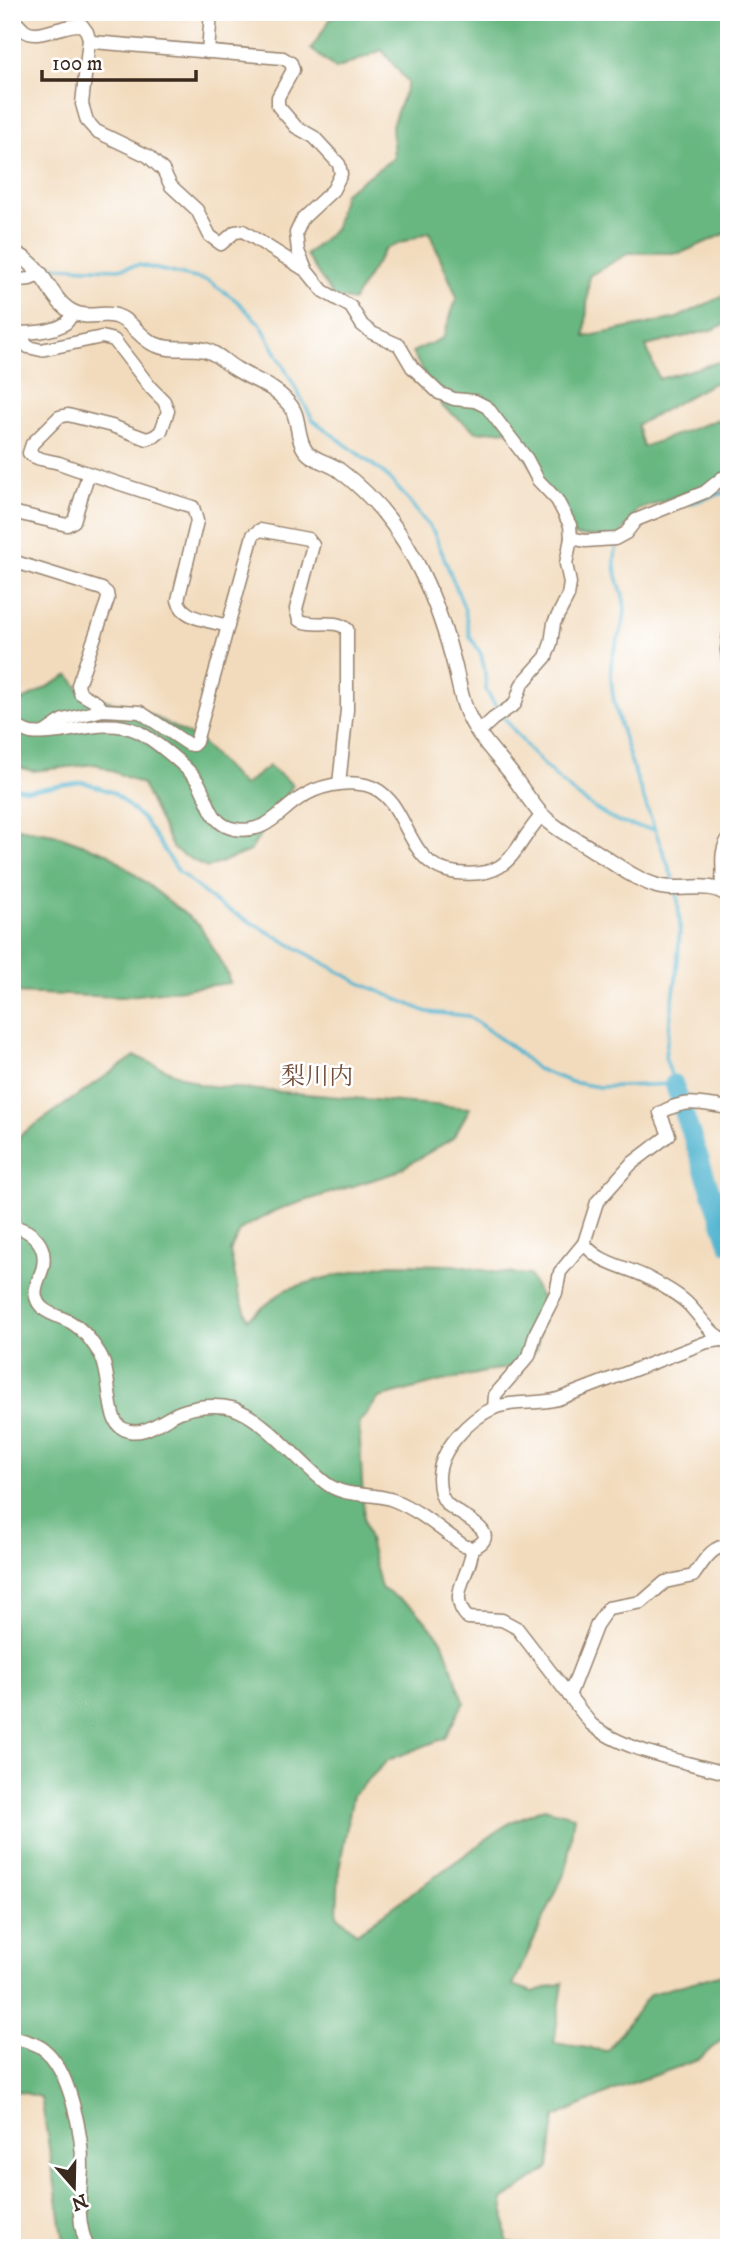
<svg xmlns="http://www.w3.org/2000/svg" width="741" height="2260" font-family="'IM FELL DW Pica','Noto Serif JP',serif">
<rect width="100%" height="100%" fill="#fff"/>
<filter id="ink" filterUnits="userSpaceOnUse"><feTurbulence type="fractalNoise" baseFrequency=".0143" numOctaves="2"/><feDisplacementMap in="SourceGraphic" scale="14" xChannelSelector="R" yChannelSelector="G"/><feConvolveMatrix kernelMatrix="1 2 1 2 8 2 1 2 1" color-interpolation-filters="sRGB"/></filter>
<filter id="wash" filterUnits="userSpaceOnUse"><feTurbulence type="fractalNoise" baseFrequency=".00686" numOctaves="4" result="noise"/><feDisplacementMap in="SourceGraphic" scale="28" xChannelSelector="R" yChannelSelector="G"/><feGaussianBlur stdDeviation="1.57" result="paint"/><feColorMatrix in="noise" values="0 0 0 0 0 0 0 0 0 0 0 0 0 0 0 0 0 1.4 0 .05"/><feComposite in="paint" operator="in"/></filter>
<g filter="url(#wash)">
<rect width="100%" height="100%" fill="#f2dbbd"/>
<g fill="#68b781" stroke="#527050" stroke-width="2">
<polygon points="335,12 729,12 729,232 681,253 629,253 589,276 585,337 677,318 729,293 729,323 711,330 646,346 659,379 729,359 729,380 711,384 637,425 643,447 719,419 729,434 729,471 702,487 638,510 619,537 575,536 509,430 477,432 443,407 412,352 443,338 457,297 429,232 385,249 353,301 334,297 306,255 335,229 344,193 394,158 392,125 408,83 382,50 336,69 311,49"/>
<polygon points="69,675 84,695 138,708 200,741 243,786 269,766 293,785 250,851 207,868 173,849 142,784 96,764 32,771 12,765 12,693 22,701"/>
<polygon points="12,827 54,834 109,854 200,926 226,971 230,983 122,997 12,993"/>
<polygon points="135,1056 201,1085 470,1108 453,1138 394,1173 276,1210 241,1229 230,1251 238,1291 248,1319 285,1290 321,1279 390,1264 453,1265 493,1272 529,1275 542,1300 537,1349 518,1365 438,1382 379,1398 359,1423 364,1520 381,1588 415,1609 442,1640 464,1702 445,1738 388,1760 353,1795 339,1869 337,1915 357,1933 509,1823 544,1808 574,1816 566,1870 513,1985 533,1992 563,1983 554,2043 607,2051 650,1994 729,1972 729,2033 698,2060 621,2087 555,2117 549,2168 503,2200 507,2242 550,2248 65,2248 41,2097 12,2090 12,1141"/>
</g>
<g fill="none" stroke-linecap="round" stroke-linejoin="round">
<g stroke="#52b5d0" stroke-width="3.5">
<polyline points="40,266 118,269 139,265 209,281 237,301 261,325 313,420 385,474 405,496 434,533 464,607 470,636 481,654 485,672 486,690 498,710"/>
<polyline points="12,267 25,266"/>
<polyline points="691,503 729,491"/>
<path d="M 618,542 C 608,572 624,584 625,610 C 625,630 612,647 611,667 C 610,697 620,724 628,752 C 642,797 659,840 675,884"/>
<path d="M 503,716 C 532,756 567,794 611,818 C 623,825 639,827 653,829"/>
<polyline points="12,787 29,790 83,782 114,793 144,820 178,871 216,903 358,982 427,1012 468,1016 512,1047 537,1069 571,1082 599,1087 674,1084 665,1057 677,971 680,926 677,891"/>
</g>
<polyline stroke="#52b5d0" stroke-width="19" points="674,1084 729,1244"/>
</g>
</g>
<g filter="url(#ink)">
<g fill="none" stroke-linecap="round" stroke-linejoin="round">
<defs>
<g id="minor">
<path d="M 12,17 C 16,22 20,27 25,31 C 38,41 64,23 82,25 L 87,32 L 89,39 L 93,42 L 283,58 L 291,63 L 293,70 L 278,97 L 278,106 L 296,127 L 314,137 L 339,164 L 341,174 L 333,190 L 303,218 L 296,233 L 298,251 L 306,270 L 323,291 L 351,307 L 362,325 L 372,333 L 399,345 L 412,367 L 439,393 L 454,399 L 475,401 L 487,407 L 527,459 L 538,480 L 557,500 L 570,525 L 571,538 L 566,564 L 570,583 L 568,596 L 554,623 L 551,643 L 546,657 L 522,684 L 515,704 L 493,719 L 479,732"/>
<polyline points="89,39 82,104 87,121 96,131 148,156 163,170 171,186 197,210 210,236 221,244 235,232 243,231 305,270"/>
<polyline points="208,52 211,12"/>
<polyline points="12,281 30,279 42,274"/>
<path d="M 12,332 C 26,334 54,332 66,323 C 69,320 71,316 73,313"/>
<path d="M 26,334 L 23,340 L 28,347 L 41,350 L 102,337 L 114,340 L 151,388 L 164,401 L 168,411 L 161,431 L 155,436 L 147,439 L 112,426 L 68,415 L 59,417 L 32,444 L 29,453 C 36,460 49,460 59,463 C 103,479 148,493 193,507 L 197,521 L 178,600 C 182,619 211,621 228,626"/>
<polyline points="12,512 67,525 74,521 88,475"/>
<polyline points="571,538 585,541 615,539 626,533 636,520 705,492 722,478 729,476"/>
<polyline points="12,561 102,589 107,593 108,599 78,685 80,693 97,703 103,710"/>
<polyline points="729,634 727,650 729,666"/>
<path d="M 12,724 C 18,727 25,732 31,733 C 65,737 103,716 137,731 C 153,739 188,767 198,782 C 209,800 210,825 235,829 C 267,834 278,812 300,798 C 318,786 345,780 366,785 C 412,797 401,867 457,873 C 513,879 512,848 542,815"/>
<path d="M 44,733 L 63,720 L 103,710 L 140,712 L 188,744 L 193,745 L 196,742 L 253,535 L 260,530 L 308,539 L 313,545 L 296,609 L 299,620 C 314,628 334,618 347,629 L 347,710 L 339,784"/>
<path d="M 720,890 C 727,869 716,858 729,837"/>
<path d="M 729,1106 L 723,1107 C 696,1103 684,1099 660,1113 L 669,1135 L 631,1164 L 597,1202 L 584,1243 C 598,1264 629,1267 650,1279 C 663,1286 680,1295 690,1306 C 703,1320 711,1335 729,1343"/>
<path d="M 12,1226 C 33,1230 47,1245 43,1266 C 41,1277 33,1286 36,1297 C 40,1314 59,1315 72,1323 C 85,1331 92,1342 100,1354 C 112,1374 106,1420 122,1428 C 142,1440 162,1419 180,1412 C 196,1406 216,1404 232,1408 C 265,1418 298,1462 327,1484 C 346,1498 371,1492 393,1500 C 419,1510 441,1530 464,1546 L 472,1548"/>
<polyline points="494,1408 495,1395 529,1356 536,1332 556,1293 560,1272 584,1243"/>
<path d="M 472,1548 C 509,1534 455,1514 446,1503 C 441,1497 439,1486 439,1478 C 439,1450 469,1419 494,1408 C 513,1400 537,1405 558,1399 L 707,1342 L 721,1340"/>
<path d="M 472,1548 C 473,1572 445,1595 468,1618 L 502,1620 L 517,1628 L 591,1724 C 622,1751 688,1762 729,1774"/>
<path d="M 569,1696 L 597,1624 L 608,1608 L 642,1602 L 665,1582 L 693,1576 C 703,1563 711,1545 729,1546"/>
<path d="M 12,2037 C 23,2040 33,2042 42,2048 C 70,2067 83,2137 82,2168 C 80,2196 76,2222 88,2248"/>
</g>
<path id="tertiary" d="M 12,252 C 47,265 49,303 75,313 C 88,319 102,312 116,316 C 132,321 140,338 154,344 C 171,352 188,346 205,350 C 218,353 225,363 236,369 C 256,382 272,384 289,404 C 301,417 295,439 307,452 C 315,461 330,463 339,470 C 373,495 397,525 416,562 C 432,592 443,623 452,656 C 457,672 459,690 465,707 C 473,731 494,752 510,772 C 520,786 530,801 541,814 C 556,830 576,839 593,850 C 614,863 634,879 657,886 C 681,893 708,879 729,896"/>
</defs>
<use href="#minor" stroke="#96826e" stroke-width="15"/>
<use href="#tertiary" stroke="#96826e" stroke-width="17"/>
<use href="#minor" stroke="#fff" stroke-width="12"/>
<use href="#tertiary" stroke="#fff" stroke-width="14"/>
</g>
</g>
<g text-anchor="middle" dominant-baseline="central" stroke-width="5" stroke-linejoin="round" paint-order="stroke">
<g font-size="24" fill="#734e3b" stroke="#fff">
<text x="317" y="1077">梨川内</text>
</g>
</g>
<rect width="741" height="2260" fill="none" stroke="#fff" stroke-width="42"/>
<g transform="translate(74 2187) rotate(160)" stroke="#ffffff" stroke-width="5" paint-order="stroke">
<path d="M0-5L12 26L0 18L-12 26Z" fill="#3b2a1e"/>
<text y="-10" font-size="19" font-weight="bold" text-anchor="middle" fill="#3b2a1e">N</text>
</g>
<path d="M42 70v10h154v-10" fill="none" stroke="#3b2a1e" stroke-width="3.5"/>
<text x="52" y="70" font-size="21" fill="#3b2a1e" stroke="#ffffff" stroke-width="5" paint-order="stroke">100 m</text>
</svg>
